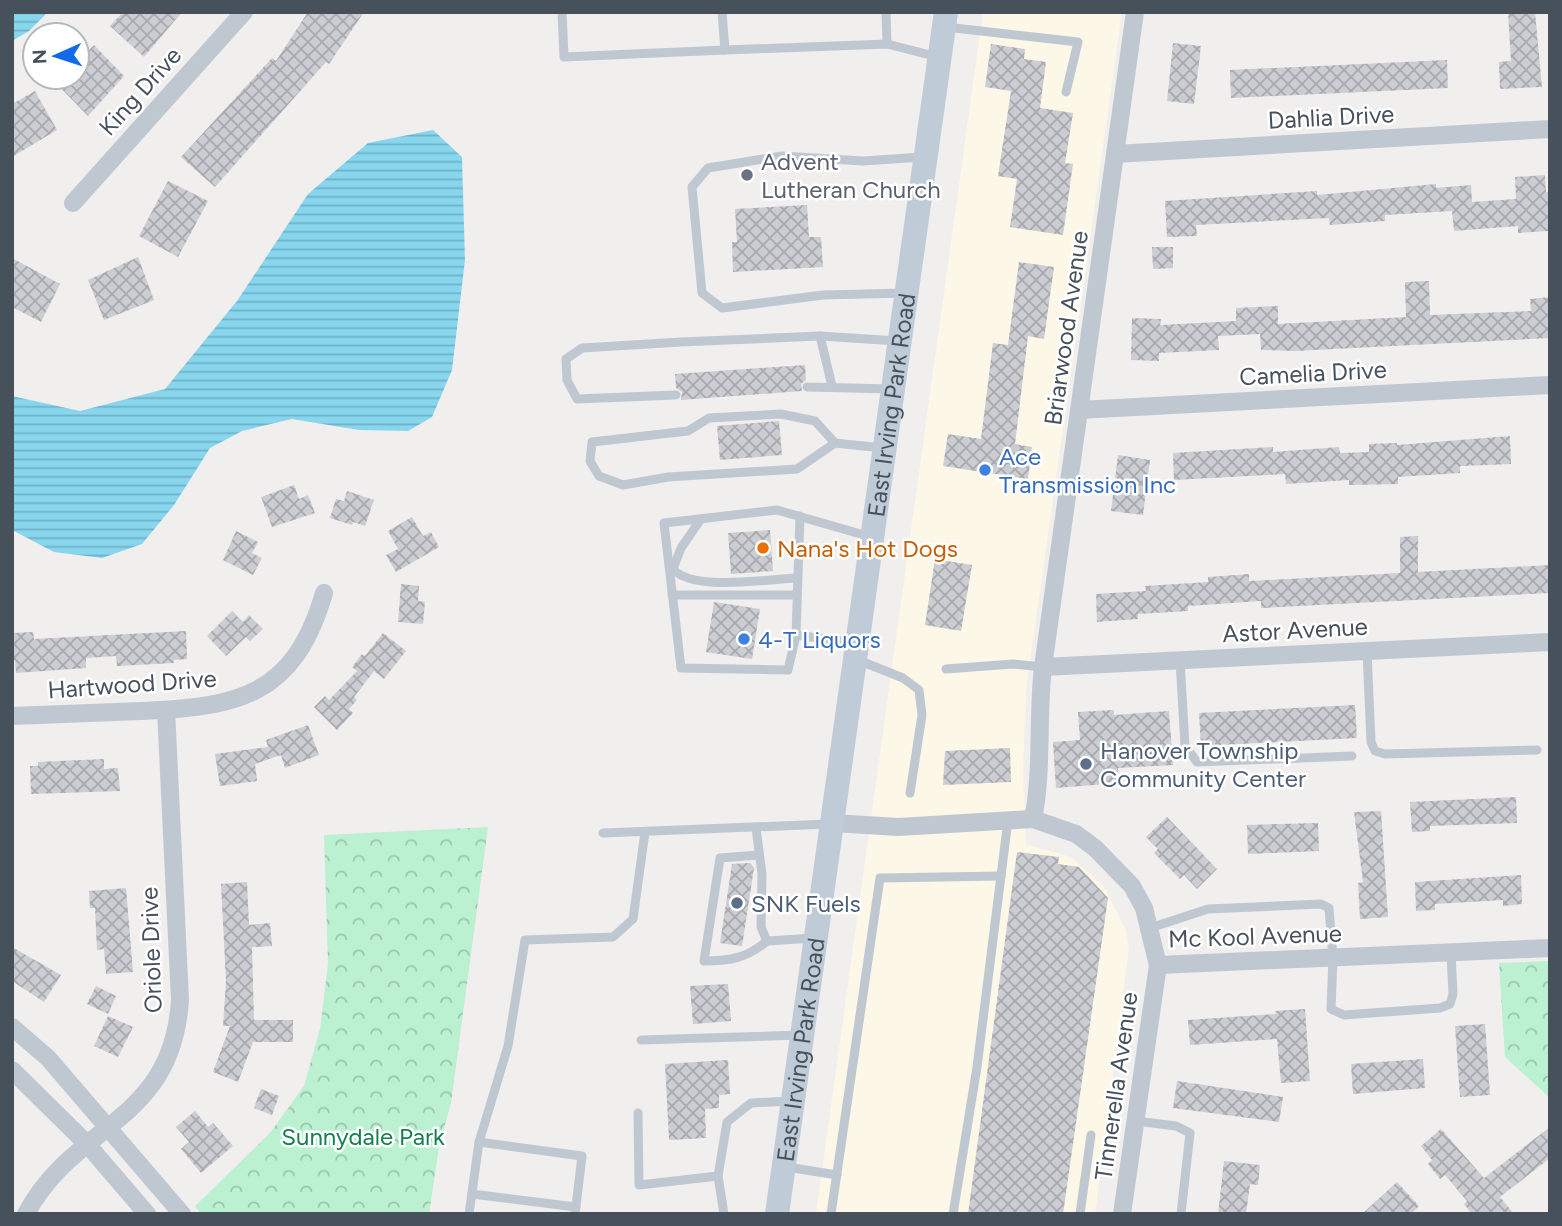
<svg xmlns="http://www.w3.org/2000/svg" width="1562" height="1226" font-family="Figtree,sans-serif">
<defs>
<pattern id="park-crowns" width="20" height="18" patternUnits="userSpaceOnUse" patternTransform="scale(1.75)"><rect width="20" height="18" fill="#bbf0d1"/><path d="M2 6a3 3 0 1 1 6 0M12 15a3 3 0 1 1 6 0" fill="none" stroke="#9ac5ad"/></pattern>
<pattern id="water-rules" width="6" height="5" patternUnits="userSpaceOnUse" patternTransform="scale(1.75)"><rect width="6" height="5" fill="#87d6ee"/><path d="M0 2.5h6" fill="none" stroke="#70b0c4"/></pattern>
<pattern id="building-cross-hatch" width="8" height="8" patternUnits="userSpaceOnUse" patternTransform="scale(1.75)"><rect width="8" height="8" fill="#cbcdd3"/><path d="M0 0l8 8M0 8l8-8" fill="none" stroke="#a7a9ae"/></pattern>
</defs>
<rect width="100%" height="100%" fill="#f1eeee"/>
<polygon fill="#fcf7e7" points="983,12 1122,12 1026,690 1023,772 1026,844 1071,857 1104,887 1126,930 1129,949 1095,1214 816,1214"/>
<g fill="url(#park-crowns)">
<polygon points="488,827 451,1103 439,1147 429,1214 201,1214 195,1206 270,1133 304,1086 320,1029 328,964 324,835"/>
<polygon points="1550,961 1550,1098 1505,1057 1499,963"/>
</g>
<g fill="url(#water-rules)">
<polygon points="12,12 48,12 29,31 12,41"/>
<polygon points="433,130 462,157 465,260 452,370 432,417 408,431 359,430 292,419 242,431 210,448 174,505 142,544 102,558 54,552 12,530 12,396 80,411 165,389 237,301 308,194 368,143"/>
</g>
<g fill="url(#building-cross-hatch)">
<polygon points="123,12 182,12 144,57 110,26"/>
<polygon points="308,12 364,12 329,64 326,62 215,187 181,157 272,58 276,61"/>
<polygon points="1508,12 1535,12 1542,87 1500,89 1499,62 1511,61"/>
<polygon points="1173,43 1201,46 1194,104 1167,101"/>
<polygon points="991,44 1025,49 1024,59 1046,62 1040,108 1073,113 1065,163 1073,164 1063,235 1010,227 1017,179 998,176 1011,91 985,87"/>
<polygon points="94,45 124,76 88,116 50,77 77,77 77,63"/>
<polygon points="1447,60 1448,88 1231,98 1230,70"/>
<polygon points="35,91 57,130 12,157 12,104"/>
<polygon points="1545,175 1546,192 1550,192 1548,231 1518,233 1518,226 1454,231 1452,211 1385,215 1385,221 1330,225 1329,218 1196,225 1197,236 1167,237 1165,201 1317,191 1317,195 1436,184 1436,188 1471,185 1472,202 1516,199 1515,177"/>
<polygon points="168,181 208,201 178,257 139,236"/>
<polygon points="807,205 809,237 821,237 823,267 733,272 732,242 737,242 735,209"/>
<polygon points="1152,247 1173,247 1173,268 1153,269"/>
<polygon points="138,257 154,300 104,320 88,280"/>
<polygon points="12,258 60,284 41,322 12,307"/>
<polygon points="1019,262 1054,267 1044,339 1028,336 1015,444 1032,447 1028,479 943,466 948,434 981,439 993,343 1008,345"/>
<polygon points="1429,281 1430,315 1531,311 1530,299 1550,297 1550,338 1295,351 1261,350 1260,334 1218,336 1219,350 1159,353 1159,361 1131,360 1132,318 1161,319 1160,325 1236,321 1236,308 1278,306 1278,324 1406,317 1405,282"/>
<polygon points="805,365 806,380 801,384 802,391 681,400 682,392 676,388 675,374"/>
<polygon points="779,421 782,455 720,460 717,426"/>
<polygon points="1510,436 1511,464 1460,466 1460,473 1398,477 1398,484 1349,485 1349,480 1286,484 1285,474 1174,480 1173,453 1273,447 1273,452 1339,447 1340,453 1369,452 1369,444 1397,443 1397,445"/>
<polygon points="1118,455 1150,460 1143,515 1111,511"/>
<polygon points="294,485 299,499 308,495 315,513 272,527 261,497"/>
<polygon points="347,491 374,500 365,526 353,522 352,525 330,518 336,499 344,501"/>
<polygon points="412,517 423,536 431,532 439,547 396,572 386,555 398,549 388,531"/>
<polygon points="770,530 773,571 731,574 728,533"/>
<polygon points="236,531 258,542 252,553 262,558 253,575 223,560"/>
<polygon points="1418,536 1418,572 1550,565 1550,593 1261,608 1261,601 1188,606 1188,611 1138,614 1138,619 1097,622 1096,594 1146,591 1145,586 1208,582 1208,577 1249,574 1249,581 1400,573 1400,537"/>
<polygon points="935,559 972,565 961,631 925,625"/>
<polygon points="401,584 419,586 418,601 425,602 423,624 398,622"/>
<polygon points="714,602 760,609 752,659 706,652"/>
<polygon points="232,611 243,622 249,615 263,629 250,641 246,637 226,656 207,636"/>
<polygon points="186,631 187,659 174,660 174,663 117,666 116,656 86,658 86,668 16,673 15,660 12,660 12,633 33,632 34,639"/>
<polygon points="383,633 406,651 384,679 374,671 354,697 357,700 349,709 353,713 337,730 314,707 325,696 329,700 357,671 352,667 362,654 365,656"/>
<polygon points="1355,705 1357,738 1201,746 1199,713"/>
<polygon points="1114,710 1114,715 1169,711 1173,765 1118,768 1119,783 1056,788 1053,742 1080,740 1078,712"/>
<polygon points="308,725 319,755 285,768 281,755 255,764 257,781 220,786 215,754 268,747 266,740"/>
<polygon points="1010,748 1011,782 943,785 945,751"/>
<polygon points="104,759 104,769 118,768 120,791 31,794 30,766 38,766 38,762"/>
<polygon points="1516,797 1517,823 1430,826 1430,831 1412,832 1410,802"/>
<polygon points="1381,811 1388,917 1360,919 1358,883 1363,882 1354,812"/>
<polygon points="1167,817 1217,869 1197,889 1184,875 1180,879 1154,853 1158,849 1146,837"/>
<polygon points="1318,823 1319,851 1248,854 1247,825"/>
<polygon points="1017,852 1059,857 1058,864 1079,867 1108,898 1063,1214 968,1214"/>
<polygon points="750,863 754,868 742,946 720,943 732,864"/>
<polygon points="1521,875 1522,904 1503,906 1503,900 1435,904 1435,910 1416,911 1415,882"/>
<polygon points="247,882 249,925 270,923 272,946 252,947 254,1020 293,1020 293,1042 253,1042 238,1082 213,1072 230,1026 223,1026 226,981 221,884"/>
<polygon points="126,888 133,972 106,974 104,949 97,950 95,908 90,908 89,891"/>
<polygon points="12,947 61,975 44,1002 12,981"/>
<polygon points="728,984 731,1021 693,1024 690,986"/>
<polygon points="96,986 116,996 108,1014 87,1004"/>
<polygon points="1305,1009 1310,1081 1281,1083 1277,1039 1190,1045 1188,1020 1276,1014 1275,1011"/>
<polygon points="108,1016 133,1027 118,1057 94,1046"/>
<polygon points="1485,1024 1490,1095 1460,1097 1455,1026"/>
<polygon points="1423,1059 1425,1088 1353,1094 1351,1064"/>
<polygon points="728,1060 730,1094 719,1095 719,1108 705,1109 706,1138 669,1140 665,1064"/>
<polygon points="1177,1081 1283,1097 1279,1122 1173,1108"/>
<polygon points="261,1089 279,1096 272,1115 254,1108"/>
<polygon points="195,1111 208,1127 213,1123 233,1146 201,1173 181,1149 189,1142 176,1127"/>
<polygon points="1550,1127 1550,1158 1500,1197 1514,1214 1472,1214 1464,1204 1467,1201 1445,1175 1440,1179 1428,1164 1432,1160 1421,1146 1441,1129 1484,1178"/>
<polygon points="1224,1161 1260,1165 1258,1185 1250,1184 1246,1214 1218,1214"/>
<polygon points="1397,1182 1419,1206 1411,1214 1362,1214"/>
</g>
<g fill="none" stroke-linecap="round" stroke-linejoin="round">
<g stroke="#bfc8d1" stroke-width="9">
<polyline points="562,12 564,57 725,50"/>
<polyline points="722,12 725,50 887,44 938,57"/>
<polyline points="886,12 887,44"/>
<polyline points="946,27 1078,42 1066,92"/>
<polyline points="905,293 823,295 722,308 702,293 692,187 708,168 782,156 863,161 923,157"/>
<polyline points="820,336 832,386"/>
<polyline points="807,387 892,389"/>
<polyline points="676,395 577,399 567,380 566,359 582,348 681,342 820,336 898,341"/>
<polyline points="835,443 797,469 668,477 623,485 599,476 590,461 592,442 688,431 709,418 781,414 815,421 835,443 883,448"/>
<path d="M 701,519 L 681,548 L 673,569 C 692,592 768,579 797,578"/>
<polyline points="672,595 796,595"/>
<polyline points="796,635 800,516"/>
<polyline points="855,643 796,635 788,670 681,668 664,523 777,510 871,537"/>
<polyline points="1367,652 1371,742 1375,751 1385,754 1537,750"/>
<polyline points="858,660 903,678 919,690 922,715 910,793"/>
<polyline points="1180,660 1185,746 1197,762 1352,756"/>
<polyline points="946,669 1013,664 1043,667"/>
<polyline points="756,828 762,874 761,927 767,941 814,938"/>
<polyline points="603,833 829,824"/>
<path d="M 758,855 L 720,858 L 704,961 C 730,961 747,958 767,941"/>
<polyline points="1150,928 1208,909 1321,904 1329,908 1333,958 1331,1009 1344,1015 1440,1008 1450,1004 1453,994 1451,953"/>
<polyline points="641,1040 801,1035"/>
<polyline points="638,1113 639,1185 718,1176 727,1122 751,1103 791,1101"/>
<polyline points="1136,1121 1176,1126 1190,1133 1181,1214"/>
<polyline points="479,1142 582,1156 575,1214"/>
<polyline points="787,1167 837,1175"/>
<polyline points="718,1176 724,1214"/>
<polyline points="472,1194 576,1207"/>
<polyline points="469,1214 479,1142 508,1046 525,940 613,937 633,919 645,832"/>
<polyline points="831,1214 880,878 1001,876"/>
<polyline points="953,1214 977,1067 1008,820"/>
<polyline points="1080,1214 1091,1135"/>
</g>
<g stroke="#bfc8d1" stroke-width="18">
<polyline points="1115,154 1550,129"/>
<polyline points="73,203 244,12"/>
<polyline points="1079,410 1550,385"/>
<polyline points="1043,667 1550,642"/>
<path d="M 12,716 C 55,714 98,713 141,711 C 239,707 294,696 324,593"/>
<path d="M 1033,819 C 1043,770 1037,717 1043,667 L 1135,12"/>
<polyline points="833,823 898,827 1033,819 1076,834 1095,848 1132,886 1144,908 1158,965 1550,948"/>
<polyline points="12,1027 48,1058 182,1214"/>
<polyline points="12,1070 87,1144 147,1214"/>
<path d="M 26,1214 C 76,1121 172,1124 180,1000 L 166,710"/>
<polyline points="1122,1214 1158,965"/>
</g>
<path stroke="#c0cbd8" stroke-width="24" id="s1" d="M 777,1214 L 946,12"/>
</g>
<circle fill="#6b7280" stroke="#fff" stroke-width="2.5" cx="747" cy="175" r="7"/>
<g fill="#3f7fe0" stroke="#fff" stroke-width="2.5">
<circle cx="985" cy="470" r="7"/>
<circle cx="744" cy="639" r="7"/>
</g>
<circle fill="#e8710a" stroke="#fff" stroke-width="2.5" cx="763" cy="548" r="7"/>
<g fill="#5c6f8a" stroke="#fff" stroke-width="2.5">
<circle cx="1086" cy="764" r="7"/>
<circle cx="737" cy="903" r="7"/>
</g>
<g text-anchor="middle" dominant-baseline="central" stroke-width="5" stroke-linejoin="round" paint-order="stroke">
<g font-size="24" fill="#46515c" stroke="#fff">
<text transform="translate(140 91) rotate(-48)">King Drive</text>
<text transform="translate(1331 117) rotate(-3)">Dahlia Drive</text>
<text transform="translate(1066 328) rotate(-82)">Briarwood Avenue</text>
<text transform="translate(1313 373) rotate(-3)">Camelia Drive</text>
<text stroke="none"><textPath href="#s1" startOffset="817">East Irving Park Road</textPath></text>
<text transform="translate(1295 630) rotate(-3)">Astor Avenue</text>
<text transform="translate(132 684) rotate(-4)">Hartwood Drive</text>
<text transform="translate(1255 936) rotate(-2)">Mc Kool Avenue</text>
<text transform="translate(151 950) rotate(-92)">Oriole Drive</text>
<text stroke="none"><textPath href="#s1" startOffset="166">East Irving Park Road</textPath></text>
<text transform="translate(1116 1086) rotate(-82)">Tinnerella Avenue</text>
</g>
<g font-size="24" fill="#5b616d" stroke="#fff" text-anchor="start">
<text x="761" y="161">Advent<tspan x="761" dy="28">Lutheran Church</tspan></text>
</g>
<g font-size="24" fill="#366cbe" stroke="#fff" text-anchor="start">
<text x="999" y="456">Ace<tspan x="999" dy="28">Transmission Inc</tspan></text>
<text x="758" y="639">4-T Liquors</text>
</g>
<g font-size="24" fill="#c56008" stroke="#fff" text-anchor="start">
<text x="777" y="548">Nana's Hot Dogs</text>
</g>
<g font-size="24" fill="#4e5e75" stroke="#fff" text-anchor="start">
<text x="1100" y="750">Hanover Township<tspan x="1100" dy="28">Community Center</tspan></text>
<text x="751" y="903">SNK Fuels</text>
</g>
<g font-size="24" fill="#14804e" stroke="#fff">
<text x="363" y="1136">Sunnydale Park</text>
</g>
</g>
<rect width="1562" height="1226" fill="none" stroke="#46515c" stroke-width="28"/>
<g transform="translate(56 56) rotate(267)"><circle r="33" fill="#ffffff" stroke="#b5b9be" stroke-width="2"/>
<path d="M0-5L12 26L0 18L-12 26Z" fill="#1469e6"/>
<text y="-10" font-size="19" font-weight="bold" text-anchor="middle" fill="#46515c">N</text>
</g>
</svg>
